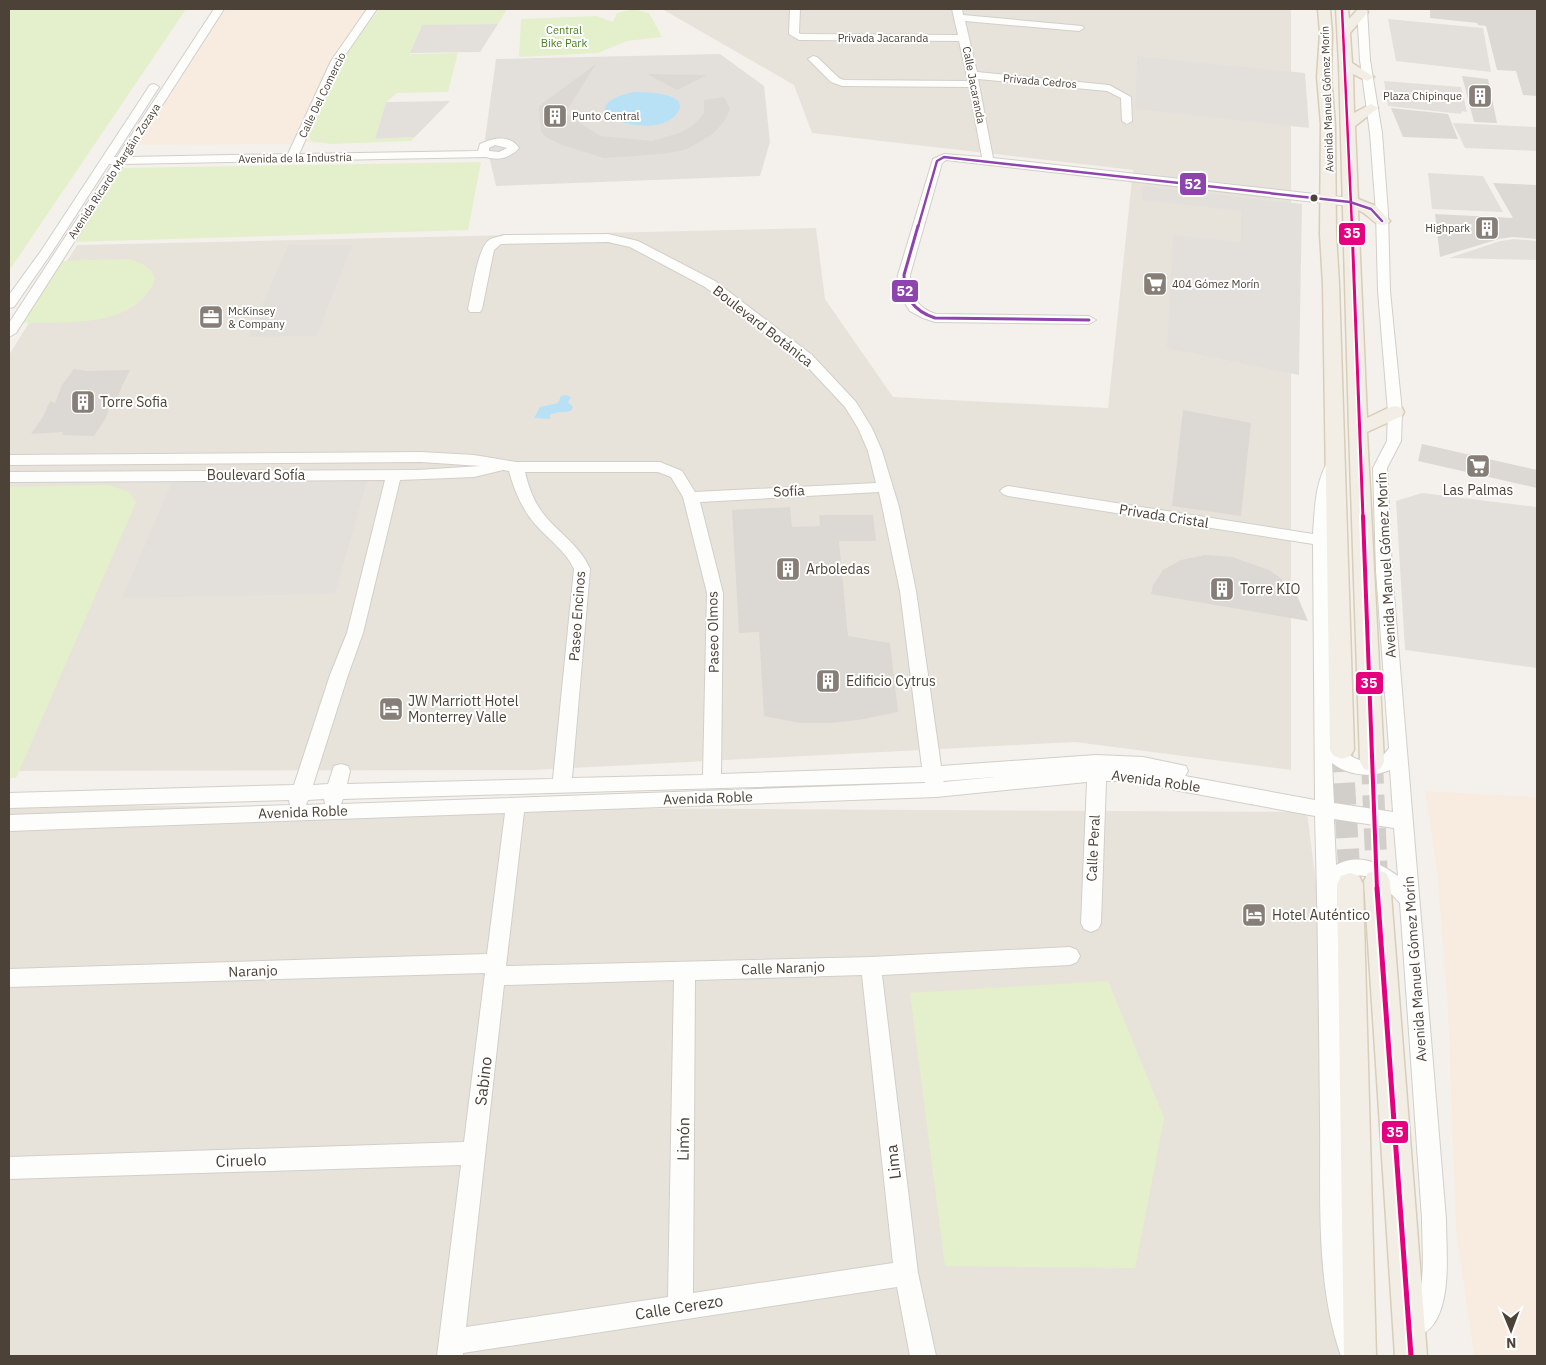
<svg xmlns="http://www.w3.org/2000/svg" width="1546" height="1365" font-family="'IBM Plex Sans',sans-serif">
<rect width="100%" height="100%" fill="#f4f1ed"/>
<g fill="#e8e3da">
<polygon points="662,9 1291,9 1291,770 1075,742 534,770 9,771 9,355 77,245 816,228 825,299 893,397 1108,408 1133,170 812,133 794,85"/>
<polygon points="9,805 1307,812 1376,1356 9,1356"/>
</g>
<g fill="#f7ecdf">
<polygon points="225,9 420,9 367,140 289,144 138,145"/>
<polygon points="1425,791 1537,797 1537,1356 1474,1356 1456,1231 1448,1011 1437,871"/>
</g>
<g fill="#e4f0cb">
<polygon points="9,9 186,9 9,271"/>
<polygon points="380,9 507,9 498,24 421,26 409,57 411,54 458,53 448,92 397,93 386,102 375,139 415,137 411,141 330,144 311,141 309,137 333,80 352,43"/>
<polygon points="633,9 649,13 662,37 627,41 598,53 519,57 521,19 597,16 613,22 617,13"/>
<polygon points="481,162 468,230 74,242 118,168"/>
<path d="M 129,259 C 142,263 151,266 155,279 C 136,330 63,321 19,323 L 61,261 Z"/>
<polygon points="108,485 129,492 136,502 16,778 9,778 9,487"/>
<polygon points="1108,981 1164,1118 1135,1268 945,1266 910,993"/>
</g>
<g fill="#e3e0dc">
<polygon points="1388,19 1483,28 1491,72 1396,61"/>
<polygon points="498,24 480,52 410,53 422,25"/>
<polygon points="720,54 764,86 770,142 760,176 496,186 485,139 496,59"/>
<polygon points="1137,56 1305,73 1309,128 1135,109"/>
<polygon points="1384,81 1461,87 1467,112 1462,111 1461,114 1388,106"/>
<polygon points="450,101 415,137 375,139 386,102"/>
<polygon points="1453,123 1536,127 1537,130 1537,151 1465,148"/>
<polygon points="1428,173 1483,176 1503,212 1432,209"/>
<polygon points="1142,186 1302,204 1299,375 1167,348 1173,235 1241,242 1241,211 1141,200"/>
<polygon points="1514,239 1537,241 1537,260 1449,258 1500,241"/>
<polygon points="288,245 352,245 317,336 248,337"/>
<polygon points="370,471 335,594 122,598 176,473"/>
<polygon points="1422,493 1537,507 1537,668 1405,650 1396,501"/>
</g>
<g fill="#b9e1f5">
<path d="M 633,92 C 643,92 690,92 678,112 C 658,145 557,110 633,92 Z"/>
<path d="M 566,395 L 571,397 L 568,402 L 573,407 L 571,411 C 563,413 557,411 550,415 L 550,419 L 534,418 L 540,407 L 558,403 L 561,396 Z"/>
</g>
<g fill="#dcd8d3">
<polygon points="1430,9 1537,9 1537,96 1523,95 1516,71 1497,70 1486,26 1478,25 1477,23 1430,18"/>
<polygon points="596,64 565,113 600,136 652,141 679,133 694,125 704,113 704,100 724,97 730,109 725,120 713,134 685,150 663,154 604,158 562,145 546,137 541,131 539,106"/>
<polygon points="647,74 707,75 677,90"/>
<polygon points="1462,76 1488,79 1497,123 1474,122"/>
<polygon points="1391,108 1448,114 1458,139 1403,137"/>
<polygon points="1493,183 1537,185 1537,239 1512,237 1499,239 1440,257 1435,214 1513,218"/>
<polygon points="74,369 86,371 130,370 122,386 116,402 111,401 106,418 94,436 62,435 63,432 31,434 43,417 50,401 55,403 62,385"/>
<polygon points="1183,410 1251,423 1241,516 1172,506"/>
<polygon points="1422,444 1537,470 1537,488 1418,461"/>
<polygon points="790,507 792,527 820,526 819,515 873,515 876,541 839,541 848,636 890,643 898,712 858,720 830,723 800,723 764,716 759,632 739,633 732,510"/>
<polygon points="1205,555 1232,557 1269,570 1279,577 1296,593 1308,621 1151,594 1153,585 1163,570 1181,560"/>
</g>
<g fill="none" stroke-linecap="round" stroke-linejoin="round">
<g stroke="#d2cec9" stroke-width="22" stroke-dasharray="22 11" stroke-linecap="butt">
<polyline points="1342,750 1350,884"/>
<polyline points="1372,762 1377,881"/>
</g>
<defs>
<g id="minor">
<path d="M 214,9 L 224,9 L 129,157 L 288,154 L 331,61 L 367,9 L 377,9 L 341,61 L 299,154 L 478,151 L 480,144 C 492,138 510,134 519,148 C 510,158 499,161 486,157 L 124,164 L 16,333 L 9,337 L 9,323 L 113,164 L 109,164 L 52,252 L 14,307 L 9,308 L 9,295 L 41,251 L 150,85 L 154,84 L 159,87 L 114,157 L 117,157 ZM 495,145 L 507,148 L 499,152 L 489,151 L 489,148 Z"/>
<path d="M 790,9 L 800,9 L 799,33 L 801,34 L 958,35 L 952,9 L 962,9 L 963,15 L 1082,26 L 1084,28 L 1079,31 L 965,21 L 977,72 L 1109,85 L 1131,97 L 1132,121 L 1127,124 L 1122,121 L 1121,98 L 1107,91 L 978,79 L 993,158 L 1350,198 L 1356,202 L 1350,206 L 946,160 L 942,163 L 910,275 C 910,295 917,308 936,314 L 1089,316 L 1096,320 L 1089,324 L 935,322 L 923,318 L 910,311 L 901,297 L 897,283 L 898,275 L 933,159 L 944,154 L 982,157 L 969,87 L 842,86 L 831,82 L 808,59 L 813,56 L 817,57 L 839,78 L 844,80 L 968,81 L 959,41 L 799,40 L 789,34 Z"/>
<path d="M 1357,9 L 1367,9 L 1370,60 L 1382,133 L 1388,213 L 1390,291 L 1402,412 L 1401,441 L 1387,468 L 1392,571 L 1446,1219 C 1446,1250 1452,1299 1433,1325 C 1427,1333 1418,1336 1410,1340 L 1401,1336 L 1397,1327 C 1402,1316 1413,1314 1417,1304 C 1426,1278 1422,1246 1422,1219 L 1400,903 C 1380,882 1361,861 1337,889 C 1341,975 1341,1061 1343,1147 C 1345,1217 1343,1289 1367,1356 L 1341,1356 C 1315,1282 1321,1198 1320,1119 C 1319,1018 1318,917 1315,816 L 1126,781 L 1106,781 L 1101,923 L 1098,929 L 1091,932 L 1084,929 L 1081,923 L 1087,782 L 936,797 L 524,812 L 506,966 L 871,957 L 1070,947 L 1077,950 L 1080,956 L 1077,962 L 1070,965 L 882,975 L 918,1273 L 936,1356 L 910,1356 L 897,1287 L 463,1353 L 463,1356 L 437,1356 L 461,1165 L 9,1179 L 9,1157 L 464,1142 L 485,973 L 9,987 L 9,969 L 487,954 L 505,813 L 9,831 L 9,815 L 290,805 L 289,800 L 9,808 L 9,793 L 294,785 L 330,675 L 347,633 L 385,480 L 9,482 L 9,472 L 417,470 L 481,466 L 421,462 L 9,465 L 9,455 L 421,452 L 474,455 L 516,462 L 660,462 L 682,471 L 695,492 L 876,483 L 868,451 L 858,428 L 845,407 L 802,361 L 705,287 L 630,247 L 608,242 L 501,244 L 494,250 L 482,309 L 480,312 L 470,312 L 468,309 C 472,294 477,249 489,240 C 493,237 499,237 504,235 L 608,234 L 638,241 L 715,281 L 812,355 L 856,402 L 872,428 L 882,451 L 899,507 L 916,591 L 941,766 L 1096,755 L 1143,757 L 1186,766 L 1188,771 L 1185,776 L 1315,800 L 1313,544 L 1008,496 L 1003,494 L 1000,491 L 1003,488 L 1008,486 L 1313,534 C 1315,506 1315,480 1331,456 L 1341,456 L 1343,459 L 1336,476 L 1331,495 L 1329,540 L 1331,737 C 1346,756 1371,775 1389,748 L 1376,571 L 1373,468 L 1387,441 L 1388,412 L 1378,291 L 1376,213 L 1370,133 L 1360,60 ZM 503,470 L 509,471 C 514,490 522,509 535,524 C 548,539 566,551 574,569 L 553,779 L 347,784 L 350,771 L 348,766 L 341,764 L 334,766 L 328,784 L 313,785 L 348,675 L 363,633 L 400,480 L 474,477 ZM 525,472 L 658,472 L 671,477 L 683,497 L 707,593 L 703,775 L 572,778 L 590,569 C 580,545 557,532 542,512 C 533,500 528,485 525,472 ZM 879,492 L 900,591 L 922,767 L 721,774 L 723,593 L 700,502 ZM 1332,763 C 1349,776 1371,778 1390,770 L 1393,812 L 1334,803 ZM 995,777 L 944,782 L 943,781 ZM 925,782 L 925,783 L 341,804 L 343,799 ZM 324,799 L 325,804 L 306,805 L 308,800 ZM 1334,819 L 1394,828 L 1398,876 C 1379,862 1358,853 1336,865 ZM 862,975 L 893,1263 L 693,1293 L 695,980 ZM 674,980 L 668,1297 L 466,1327 L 504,985 Z"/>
</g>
<g id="major">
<polygon points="1318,9 1330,9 1332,33 1331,77 1335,124 1336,234 1339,284 1354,750 1350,756 1342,759 1334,756 1330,750 1323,284 1320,234 1321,124 1317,77 1320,33"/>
<path d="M 1336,9 L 1348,9 L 1349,19 L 1358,9 L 1366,9 L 1368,12 L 1350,33 L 1352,63 L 1374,77 L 1367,81 L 1353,74 L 1354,113 L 1371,104 L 1378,108 L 1355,126 L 1358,199 L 1376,206 L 1390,221 L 1387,224 C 1374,228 1370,214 1358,210 L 1367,418 L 1388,408 L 1395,406 L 1402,408 L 1404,412 L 1402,416 L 1367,432 L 1384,762 L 1380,769 L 1372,771 L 1364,769 L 1360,762 L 1349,429 L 1339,65 Z"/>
<polygon points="1377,870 1386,873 1390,881 1427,1356 1395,1356 1364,881 1368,873"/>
<polygon points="1350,873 1359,876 1363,884 1376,1356 1344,1356 1337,884 1341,876"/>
</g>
</defs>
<use href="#minor" stroke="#d2cfca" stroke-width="2"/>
<use href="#major" stroke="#d8cdb8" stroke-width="3"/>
<use href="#minor" fill="#fdfdfc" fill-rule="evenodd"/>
<use href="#major" fill="#f2eee5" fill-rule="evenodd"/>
<defs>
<polyline id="bus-1-far3" points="1342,9 1352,227"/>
<polyline id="bus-1-far2" points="1352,226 1363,518"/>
<polyline id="bus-1-far1" points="1363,516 1377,889"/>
<polyline id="bus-1" points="1377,888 1411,1356"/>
<polyline id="bus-2-far1" points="918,227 937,161 944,157 1350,202 1371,209 1382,221"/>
<path id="bus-2" d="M 918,226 L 904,275 C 904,298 914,311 935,318 L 1089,320"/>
</defs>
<use href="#bus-1-far3" stroke="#fff" stroke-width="5"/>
<use href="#bus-1-far2" stroke="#fff" stroke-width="6"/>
<use href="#bus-1-far1" stroke="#fff" stroke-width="8"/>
<use href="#bus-1" stroke="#fff" stroke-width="9"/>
<use href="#bus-2-far1" stroke="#fff" stroke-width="5"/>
<use href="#bus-2" stroke="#fff" stroke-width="6"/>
<use href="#bus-1-far3" stroke="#e5007d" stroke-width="2.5"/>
<use href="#bus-1-far2" stroke="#e5007d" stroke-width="3"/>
<use href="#bus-1-far1" stroke="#e5007d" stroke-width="4"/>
<use href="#bus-1" stroke="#e5007d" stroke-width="5"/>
<use href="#bus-2-far1" stroke="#8e44ad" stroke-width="2.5"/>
<use href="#bus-2" stroke="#8e44ad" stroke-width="3"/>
</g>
<defs>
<symbol id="building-square" viewBox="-11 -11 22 22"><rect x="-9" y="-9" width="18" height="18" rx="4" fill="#877f77" stroke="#fff"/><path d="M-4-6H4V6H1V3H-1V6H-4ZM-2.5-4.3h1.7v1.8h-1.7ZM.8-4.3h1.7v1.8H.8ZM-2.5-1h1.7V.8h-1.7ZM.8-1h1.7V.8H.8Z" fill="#fff"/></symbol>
<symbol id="supermarket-square" viewBox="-11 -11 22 22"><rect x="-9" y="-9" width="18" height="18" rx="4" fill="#877f77" stroke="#fff"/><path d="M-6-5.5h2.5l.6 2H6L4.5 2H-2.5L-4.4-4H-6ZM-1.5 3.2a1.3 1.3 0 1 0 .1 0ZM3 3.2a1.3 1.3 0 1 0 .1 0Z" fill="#fff"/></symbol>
<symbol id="office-square" viewBox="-11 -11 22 22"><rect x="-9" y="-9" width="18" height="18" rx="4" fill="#877f77" stroke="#fff"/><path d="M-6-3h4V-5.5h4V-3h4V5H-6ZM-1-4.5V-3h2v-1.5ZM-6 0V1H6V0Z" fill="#fff"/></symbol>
<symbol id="hotel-square" viewBox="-11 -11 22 22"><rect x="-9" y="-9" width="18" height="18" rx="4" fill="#877f77" stroke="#fff"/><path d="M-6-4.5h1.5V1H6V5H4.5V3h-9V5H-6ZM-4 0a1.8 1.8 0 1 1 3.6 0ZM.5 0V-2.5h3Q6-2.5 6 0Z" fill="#fff"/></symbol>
</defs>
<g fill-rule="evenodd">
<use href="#building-square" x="1466" y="82" width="28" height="28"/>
<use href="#building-square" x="541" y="102" width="28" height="28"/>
<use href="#building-square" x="1473" y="214" width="28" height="28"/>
<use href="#supermarket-square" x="1141" y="270" width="28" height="28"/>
<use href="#office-square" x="197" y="303" width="28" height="28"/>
<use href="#building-square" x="69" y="388" width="28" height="28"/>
<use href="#supermarket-square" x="1464" y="452" width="28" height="28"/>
<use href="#building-square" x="774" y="555" width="28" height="28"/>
<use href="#building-square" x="1208" y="575" width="28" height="28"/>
<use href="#building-square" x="814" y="667" width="28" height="28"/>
<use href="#hotel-square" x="377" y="695" width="28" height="28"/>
<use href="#hotel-square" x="1240" y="901" width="28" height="28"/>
</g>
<circle fill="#4c4237" stroke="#fff" stroke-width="2" cx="1314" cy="198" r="4.5"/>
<g text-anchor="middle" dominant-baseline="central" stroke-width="4" stroke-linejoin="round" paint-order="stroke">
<g font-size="11" fill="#4a8020" stroke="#fff">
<text x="564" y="30">Central<tspan x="564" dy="13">Bike Park</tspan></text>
</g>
<g font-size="11" fill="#4c4237" stroke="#fff">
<text x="883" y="38">Privada Jacaranda</text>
<text transform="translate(1040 81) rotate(5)">Privada Cedros</text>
<text transform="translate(974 85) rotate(79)">Calle Jacaranda</text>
<text transform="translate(322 95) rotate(-64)">Calle Del Comercio</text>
<text transform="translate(1327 99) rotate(-92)">Avenida Manuel Gómez Morín</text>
<text transform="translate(295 158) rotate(-1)">Avenida de la Industria</text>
<text transform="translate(114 171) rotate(-57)">Avenida Ricardo Margáin Zozaya</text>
</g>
<g font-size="11" fill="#4c4237" stroke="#fff" text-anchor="start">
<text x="1462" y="96" text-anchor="end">Plaza Chipinque</text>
<text x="572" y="116">Punto Central</text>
<text x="1470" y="228" text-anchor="end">Highpark</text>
<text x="1172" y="284">404 Gómez Morín</text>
<text x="228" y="311">McKinsey<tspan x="228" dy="13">&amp; Company</tspan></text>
</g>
<g font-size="14" fill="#4c4237" stroke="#fff">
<text transform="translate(763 326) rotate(38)">Boulevard Botánica</text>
<text x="256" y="475">Boulevard Sofía</text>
<text transform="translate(789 491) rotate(-3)">Sofía</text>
<text transform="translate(1164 516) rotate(9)">Privada Cristal</text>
<text transform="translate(1386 565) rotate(-93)">Avenida Manuel Gómez Morín</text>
<text transform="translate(577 616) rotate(-86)">Paseo Encinos</text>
<text transform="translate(713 632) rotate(-91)">Paseo Olmos</text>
<text transform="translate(1156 781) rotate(8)">Avenida Roble</text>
<text transform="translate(708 798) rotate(-2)">Avenida Roble</text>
<text transform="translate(303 812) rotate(-2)">Avenida Roble</text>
<text transform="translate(1093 848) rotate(-87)">Calle Peral</text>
<text transform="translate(783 968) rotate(-2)">Calle Naranjo</text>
<text transform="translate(1415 969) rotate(-94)">Avenida Manuel Gómez Morín</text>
<text transform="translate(253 971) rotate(-2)">Naranjo</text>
</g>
<g font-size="14" fill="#4c4237" stroke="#fff" text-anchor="start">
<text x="100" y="402">Torre Sofia</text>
<text x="1478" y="490" text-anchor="middle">Las Palmas</text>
<text x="806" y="569">Arboledas</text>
<text x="1240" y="589">Torre KIO</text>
<text x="846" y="681">Edificio Cytrus</text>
<text x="408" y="701">JW Marriott Hotel<tspan x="408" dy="16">Monterrey Valle</tspan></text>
<text x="1272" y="915">Hotel Auténtico</text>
</g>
<g font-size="16" fill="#4c4237" stroke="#fff">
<text transform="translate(483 1081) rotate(-83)">Sabino</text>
<text transform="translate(683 1139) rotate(-89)">Limón</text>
<text transform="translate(241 1160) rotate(-2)">Ciruelo</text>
<text transform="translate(893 1162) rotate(-97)">Lima</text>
<text transform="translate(679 1307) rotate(-9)">Calle Cerezo</text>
</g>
</g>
<g stroke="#fff" stroke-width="2">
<rect x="1179" y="172" width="28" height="24" rx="5" fill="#8e44ad"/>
<rect x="1338" y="222" width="28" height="24" rx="5" fill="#e5007d"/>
<rect x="891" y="279" width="28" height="24" rx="5" fill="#8e44ad"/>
<rect x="1355" y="671" width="29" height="24" rx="5" fill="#e5007d"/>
<rect x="1381" y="1120" width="28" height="24" rx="5" fill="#e5007d"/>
</g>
<g font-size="14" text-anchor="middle" font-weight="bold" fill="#fff">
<text x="1193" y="189">52</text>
<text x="1352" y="238">35</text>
<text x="905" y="296">52</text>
<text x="1369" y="688">35</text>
<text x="1395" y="1137">35</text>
</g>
<rect width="1546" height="1365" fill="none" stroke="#4c4237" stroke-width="20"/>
<g transform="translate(1511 1330) rotate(179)" stroke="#ffffff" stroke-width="4" paint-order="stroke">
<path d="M0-4L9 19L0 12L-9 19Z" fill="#4c4237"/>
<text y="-8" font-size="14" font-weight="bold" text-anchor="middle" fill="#4c4237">N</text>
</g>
</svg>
